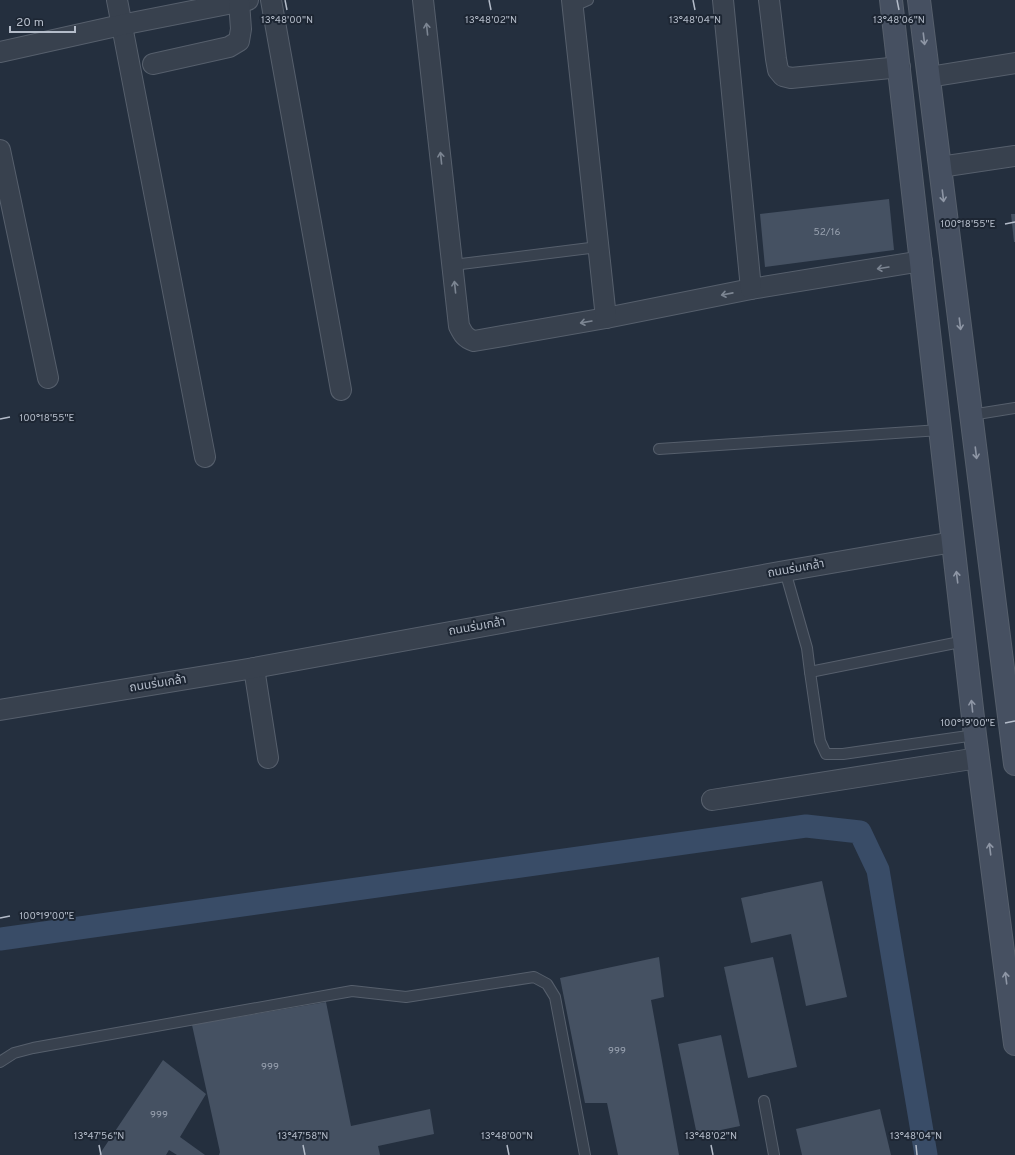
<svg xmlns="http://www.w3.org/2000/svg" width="1015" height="1155" font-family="Overpass,'Noto Sans Thai',sans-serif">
<rect width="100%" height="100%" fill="#242f3e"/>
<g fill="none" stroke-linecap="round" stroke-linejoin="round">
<polyline stroke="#394c67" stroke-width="23" points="0,939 806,826 860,832 878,870 926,1155"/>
</g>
<g fill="#455162">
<polygon points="889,199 894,250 765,267 760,214"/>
<polygon points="1011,214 1015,214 1015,242 1014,242"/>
<polygon points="822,881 847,997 806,1006 791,934 751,943 741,898"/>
<polygon points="659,957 664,997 651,1000 679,1155 618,1155 607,1103 585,1103 560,978"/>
<polygon points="773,957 797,1067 748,1078 724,967"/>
<polygon points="326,1002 351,1126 430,1109 434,1134 378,1146 380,1155 219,1155 220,1152 192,1025"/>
<polygon points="721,1035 740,1126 697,1135 678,1044"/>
<polygon points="163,1060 206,1094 180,1137 205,1155 177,1155 169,1150 166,1155 99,1155"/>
<polygon points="880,1109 891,1155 802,1155 796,1129"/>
</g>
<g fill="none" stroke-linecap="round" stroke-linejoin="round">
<defs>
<g id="service">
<polyline points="572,7 588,0"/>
<polyline points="453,265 598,247"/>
<polyline points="971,415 1015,408"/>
<polyline points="659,449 940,430"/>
<polyline points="785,571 807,648 810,672 965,641"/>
<polyline points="810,672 820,741 826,754 843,754 975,735"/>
<polyline points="0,1062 14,1053 33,1048 352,991 406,997 534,977 547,984 555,997 585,1155"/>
<polyline points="764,1101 774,1155"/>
</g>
<g id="minor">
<polyline points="117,0 205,457"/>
<polyline points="271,0 341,390"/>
<path d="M 423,0 L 459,326 C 463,334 465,338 474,341 L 606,318 L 751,289 L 922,261"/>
<polyline points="572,0 606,318"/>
<polyline points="723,0 751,289"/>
<polyline points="769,0 776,59 778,70 783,76 791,78 900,67"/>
<polyline points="0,52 121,25 248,0"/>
<polyline points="153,64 229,47 239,41 241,29 239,2"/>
<polyline points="929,77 1015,63"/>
<polyline points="0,150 48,378"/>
<polyline points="940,167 1015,156"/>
<polyline points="254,668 268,758"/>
<polyline points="0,710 254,668 785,571 953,542"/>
<polyline points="712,800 978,758"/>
</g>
<g id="secondary">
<polyline points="891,0 975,735 1015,1044"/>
<polyline points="919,0 1015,764"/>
</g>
</defs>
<use href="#service" stroke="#565f6c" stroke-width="12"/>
<use href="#minor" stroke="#565f6c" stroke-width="22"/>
<use href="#secondary" stroke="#565f6c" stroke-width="24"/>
<use href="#service" stroke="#38414e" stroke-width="10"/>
<use href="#minor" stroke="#38414e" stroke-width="20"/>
<use href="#secondary" stroke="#465061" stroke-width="22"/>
</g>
<defs><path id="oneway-shaft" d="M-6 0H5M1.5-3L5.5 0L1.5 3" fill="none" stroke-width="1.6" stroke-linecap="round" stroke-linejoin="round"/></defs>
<g stroke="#7c8592">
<use href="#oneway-shaft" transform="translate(427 29) rotate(-96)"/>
<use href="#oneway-shaft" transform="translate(441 158) rotate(-96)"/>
<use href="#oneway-shaft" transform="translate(883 268) rotate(171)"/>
<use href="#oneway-shaft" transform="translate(455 287) rotate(-96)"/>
<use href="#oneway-shaft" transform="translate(727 294) rotate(169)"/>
<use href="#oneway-shaft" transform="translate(586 322) rotate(170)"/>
</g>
<g stroke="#8e96a5">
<use href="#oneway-shaft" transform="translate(924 39) rotate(83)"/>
<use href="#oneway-shaft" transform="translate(943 196) rotate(83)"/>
<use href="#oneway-shaft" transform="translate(960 324) rotate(83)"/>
<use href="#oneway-shaft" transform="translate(976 453) rotate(83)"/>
<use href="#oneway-shaft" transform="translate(957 577) rotate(-97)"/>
<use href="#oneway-shaft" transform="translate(972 706) rotate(-96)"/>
<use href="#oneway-shaft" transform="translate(990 849) rotate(-97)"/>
<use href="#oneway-shaft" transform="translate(1006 978) rotate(-97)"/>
</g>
<path fill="none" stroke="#b4bcc9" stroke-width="1.5" d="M 285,0 L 287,10M 489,0 L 491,10M 693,0 L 695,10M 897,0 L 899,10M 1005,224 L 1015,222M 0,419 L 10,417M 1005,723 L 1015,721M 0,918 L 10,916M 99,1145 L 101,1155M 303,1145 L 305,1155M 507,1145 L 509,1155M 711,1145 L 713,1155M 916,1145 L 917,1155"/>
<g text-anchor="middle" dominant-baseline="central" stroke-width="4" stroke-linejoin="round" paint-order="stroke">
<g font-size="10" fill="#98a1af">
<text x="827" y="232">52/16</text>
<text x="617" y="1051">999</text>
<text x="270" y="1067">999</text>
<text x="159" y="1115">999</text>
</g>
<g font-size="12" fill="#b4bcc9" stroke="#1d2633">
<text transform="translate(796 569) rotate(-10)">ถนนร่มเกล้า</text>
<text transform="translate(477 627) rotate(-10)">ถนนร่มเกล้า</text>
<text transform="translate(158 684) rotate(-9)">ถนนร่มเกล้า</text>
</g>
</g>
<g font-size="10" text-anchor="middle" fill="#b4bcc9" stroke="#1d2633" stroke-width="4" stroke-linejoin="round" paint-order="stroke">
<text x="287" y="23">13°48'00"N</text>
<text x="491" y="23">13°48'02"N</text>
<text x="695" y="23">13°48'04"N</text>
<text x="899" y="23">13°48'06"N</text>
<text x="968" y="227">100°18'55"E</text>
<text x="47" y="421">100°18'55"E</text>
<text x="968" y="726">100°19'00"E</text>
<text x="47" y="919">100°19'00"E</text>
<text x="99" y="1139">13°47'56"N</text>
<text x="303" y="1139">13°47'58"N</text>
<text x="507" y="1139">13°48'00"N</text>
<text x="711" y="1139">13°48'02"N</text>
<text x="916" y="1139">13°48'04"N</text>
</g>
<path d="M10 26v6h65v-6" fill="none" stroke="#b4bcc9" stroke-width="2"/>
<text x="16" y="26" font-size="12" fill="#b4bcc9" stroke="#1d2633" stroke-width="3" paint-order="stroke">20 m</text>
</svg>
